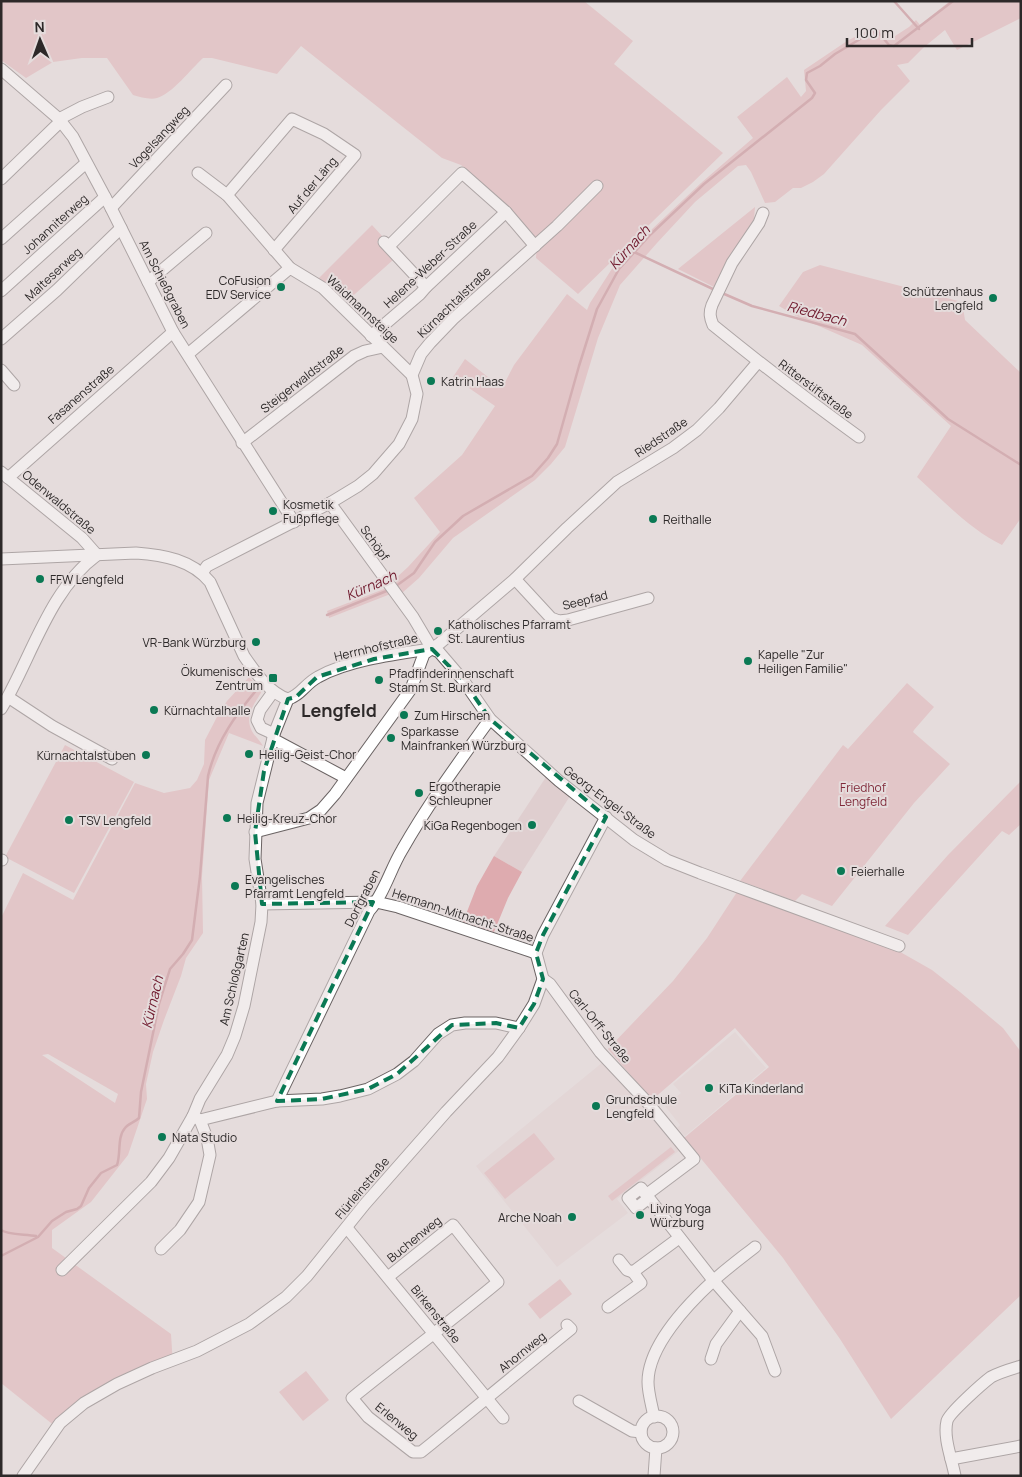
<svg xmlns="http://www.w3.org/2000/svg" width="1022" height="1477" font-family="Manrope,sans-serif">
<rect width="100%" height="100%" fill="#e5dcdc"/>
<g fill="#dfcecf">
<polygon points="546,777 570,796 522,872 494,856"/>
<polygon points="735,1032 766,1068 685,1136 677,1128 680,1125 665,1106 681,1093 673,1084"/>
<polygon points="603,1062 680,1150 617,1199 628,1213 557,1267 476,1166"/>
</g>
<g fill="#deabaf" fill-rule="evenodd">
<path d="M 1,1 L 584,1 L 633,41 L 614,64 L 723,153 L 578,294 L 536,258 L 537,243 L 499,198 L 461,165 L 442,158 L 301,46 L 277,74 L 212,58 L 203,58 C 191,69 172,94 157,98 C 150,100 140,97 133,95 L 107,58 L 82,58 L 53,62 L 26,78 L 1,60 Z"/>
<polygon points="950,1 1021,1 1021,18 957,50 945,30 923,48 908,63 897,65 910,81 881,110 824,174 813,182 801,188 793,188 775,202 765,203 751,172 746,165 738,166 695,202 657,243 620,285 598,338 565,447 551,464 535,480 453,538 419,578 402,593 388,595 329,618 327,611 384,589 408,567 440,532 414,498 462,455 495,406 453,377 465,359 502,388 514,365 567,294 587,310 590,303 615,264 701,183 753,138 737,117 787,77 801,97 806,91 804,70 847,41 872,28 880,30 892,38 909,27 916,20 920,25"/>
<polygon points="755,207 754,220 731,254 714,287 678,269"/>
<polygon points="372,225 383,237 377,242 393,260 346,302 318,279"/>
<path d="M 820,265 L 962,302 L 965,320 L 1021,373 L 1021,518 L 1002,545 C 969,529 944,501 917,477 L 951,426 L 862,345 L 796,316 L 779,306 L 803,272 Z"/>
<path d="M 249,677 L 262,691 C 255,703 245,715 251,729 C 253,735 260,740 263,746 L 229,733 L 209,780 L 202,876 L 203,933 L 186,958 L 181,976 L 164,1020 L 153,1052 L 146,1084 L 147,1099 L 128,1155 L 91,1202 L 52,1230 L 52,1248 L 171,1334 L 173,1365 C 130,1384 94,1396 61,1431 L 1,1383 L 1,918 L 23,873 L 73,900 L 135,783 L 164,793 L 190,788 L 197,780 L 204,764 L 205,740 L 218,715 L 227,701 ZM 48,1054 L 118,1094 L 115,1103 L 42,1055 Z"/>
<polygon points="907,683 934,707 914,730 913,732 950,764 914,803 832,906 802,894 795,901 740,881 843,745 848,749"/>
<polygon points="65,745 134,782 74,893 5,857"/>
<polygon points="1021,781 1021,824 1009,835 1002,831 908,935 885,926 948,855"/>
<polygon points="494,856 522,872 508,898 494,932 463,922 477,886"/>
<polygon points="737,892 895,949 932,970 960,992 1003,1028 1021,1052 1021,1295 891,1419 840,1339 783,1258 684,1138 769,1067 735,1028 652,1100 608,1049 673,981 707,938"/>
<polygon points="534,1133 555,1159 505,1199 484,1173"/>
<polygon points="671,1147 675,1152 612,1201 608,1196"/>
<polygon points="560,1279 572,1294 540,1319 528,1304"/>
<polygon points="306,1371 329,1400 303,1421 279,1392"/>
</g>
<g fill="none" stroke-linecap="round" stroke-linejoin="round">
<g stroke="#bd767e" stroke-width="2.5">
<polyline points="894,1 919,29"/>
<polyline points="634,252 715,290"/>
<polyline points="722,293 752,306 855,334 948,419 1021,465"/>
<polyline points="396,586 414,573 435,542 463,516 532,476 548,458 557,444 579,366 597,309 619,269 651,234 704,184 812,98 815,93 806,80 807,73 820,66 835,54 872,32 878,32 889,45 894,46 953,1"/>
<polyline points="327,615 389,590"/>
<path d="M 1,1230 C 8,1235 26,1234 36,1236"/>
<path d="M 1,1256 L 38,1237 L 52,1221 L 66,1212 L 77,1209 L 81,1206 L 89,1188 L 101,1173 L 117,1165 C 121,1154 117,1137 125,1128 C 128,1124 135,1122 139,1118 L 141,1092 L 159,1004 L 170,969 L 183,954 L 192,940 L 200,876 L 208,776 C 216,741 237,713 259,687"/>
</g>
<defs>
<g id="minor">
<polyline points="1,69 59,119 73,137 111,208 173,332 294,522"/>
<polyline points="59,119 82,107 108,97"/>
<polyline points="198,173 227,195 290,268"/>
<polyline points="1,179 61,121"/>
<polyline points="227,195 292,119 324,134 355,155 274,250"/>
<polyline points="111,208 226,85"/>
<path d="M 763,213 L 759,223 L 732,263 L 712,305 C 709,313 710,318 713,325 C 761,364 809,401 859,437"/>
<polyline points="1,239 86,163"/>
<polyline points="384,242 426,287"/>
<polyline points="389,246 462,173 506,212 535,246"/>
<polyline points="148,282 206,233"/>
<polyline points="1,291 105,197"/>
<polyline points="371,336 420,294 426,287 506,212"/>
<polyline points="1,339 57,290 121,228"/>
<polyline points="188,354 290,268 323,288 412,375"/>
<polyline points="1,370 14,385"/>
<polyline points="242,443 354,356 365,351 383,347"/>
<polyline points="1,472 82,538 97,555"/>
<polyline points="8,478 173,332"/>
<polyline points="330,503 413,617 432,649"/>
<path d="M 1,559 L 136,553 C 164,555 192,560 210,582 L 244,656 C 255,672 269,693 288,699 C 300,696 306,683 318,677 C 348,660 396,654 430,649"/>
<polyline points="202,573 207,566 330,503 358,486 373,474 399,444 412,419 417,394 412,375 421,354 430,343 453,319 557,226 597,186"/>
<polyline points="515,579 551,618 559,621 568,620 648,598"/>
<polyline points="432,649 439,652 463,680 490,719 559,781 634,840 667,860 700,873 899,946"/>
<polyline points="273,692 260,710 257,720 261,728 274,734"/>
<polyline points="8,697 52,726 112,759"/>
<path d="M 1,709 C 31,659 49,590 97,555"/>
<polyline points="273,739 346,778"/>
<polyline points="255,832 309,818 321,810 335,794 411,689 424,654 440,643 515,579 567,528 617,482 673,448 697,430 719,408 758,362"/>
<polyline points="1,860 2,860"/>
<polyline points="262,904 376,902 398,907 536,953"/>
<polyline points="543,979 550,984 600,1052 647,1102 694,1159 646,1195"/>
<path d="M 277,1101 L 369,911 C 384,894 390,870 402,850 C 428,804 459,762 490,719"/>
<polyline points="193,1116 200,1120 277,1101 322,1099 340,1096 368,1089 397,1074 414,1061 438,1034 452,1025 465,1023 496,1023 519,1028"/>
<polyline points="649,1198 636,1208 628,1198 641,1188 713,1280 762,1336 775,1371"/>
<polyline points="347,1228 503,1418"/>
<polyline points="161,1249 180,1230 199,1202 210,1155 207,1138 200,1120"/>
<polyline points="619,1260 627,1270 633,1272"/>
<polyline points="62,1270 151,1182 169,1158 193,1116 200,1099 227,1055 235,1036 244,1006 261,922 262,904 255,859 257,803 274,734 288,699"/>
<path d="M 388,1277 L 453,1225 L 498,1282 C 450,1322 400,1359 352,1398 L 368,1417 L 413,1452 L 421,1452 L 431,1444 L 555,1342 L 571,1329 L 567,1325"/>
<polyline points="608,1307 641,1283 633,1272 679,1238"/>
<polyline points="711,1359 716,1344 740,1311"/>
<polyline points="579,1401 632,1431 641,1432"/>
<circle cx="657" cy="1432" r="16"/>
<path d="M 654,1417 C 652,1406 648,1393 648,1382 C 648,1346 688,1304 713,1281 C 726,1269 741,1258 755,1247"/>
<polyline points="951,1459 1021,1446"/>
<polyline points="23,1476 60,1423 84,1403 117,1384 152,1368 197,1351 249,1324 286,1297 307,1276 365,1204 446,1112 498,1057 519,1028 534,1004 543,979 536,953 543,935 606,817"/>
<polyline points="654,1476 656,1448"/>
<path d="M 955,1476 C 952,1459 943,1438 947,1421 C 949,1413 983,1383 991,1377 C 1000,1372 1011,1369 1021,1366"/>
</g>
</defs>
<use href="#minor" stroke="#6a6363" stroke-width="13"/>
<use href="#minor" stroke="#fff" stroke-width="11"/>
</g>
<path d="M0 0H1022V1477H0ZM 432,649 L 463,680 L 490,719 L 606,817 L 543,935 L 536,953 L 543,979 L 534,1004 L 519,1028 L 496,1023 L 452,1025 L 397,1074 L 368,1089 L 322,1099 L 277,1101 L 373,902 L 262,904 L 255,832 L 264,771 L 288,699 L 296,697 L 317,677 L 374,659 Z" fill="#e5dcdc" fill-opacity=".55" fill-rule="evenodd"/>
<path fill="none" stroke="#0a7954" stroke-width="4" stroke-dasharray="10 6" stroke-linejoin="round" d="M 432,649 L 463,680 L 490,719 L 606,817 L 543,935 L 536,953 L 543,979 L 534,1004 L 519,1028 L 496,1023 L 452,1025 L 397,1074 L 368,1089 L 322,1099 L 277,1101 L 373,902 L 262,904 L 255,832 L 264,771 L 288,699 L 296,697 L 317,677 L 374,659 Z"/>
<g fill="#0a7954" stroke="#e5dcdc" stroke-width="2">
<circle cx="281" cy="287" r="5"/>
<circle cx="993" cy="298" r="5"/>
<circle cx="431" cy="381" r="5"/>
<circle cx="273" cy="511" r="5"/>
<circle cx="653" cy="519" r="5"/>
<circle cx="40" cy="579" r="5"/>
<circle cx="438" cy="631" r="5"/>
<circle cx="256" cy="642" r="5"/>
<circle cx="748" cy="661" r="5"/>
<rect x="268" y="673" width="10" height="10" rx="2.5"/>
<circle cx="379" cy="680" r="5"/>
<circle cx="154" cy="710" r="5"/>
<circle cx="404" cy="715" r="5"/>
<circle cx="391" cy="738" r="5"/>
<circle cx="249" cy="754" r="5"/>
<circle cx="146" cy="755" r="5"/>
<circle cx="419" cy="793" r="5"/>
<circle cx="227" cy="818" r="5"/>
<circle cx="69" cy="820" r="5"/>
<circle cx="532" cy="825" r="5"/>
<circle cx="841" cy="871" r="5"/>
<circle cx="235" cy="886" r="5"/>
<circle cx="709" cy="1088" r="5"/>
<circle cx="596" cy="1106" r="5"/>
<circle cx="162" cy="1137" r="5"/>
<circle cx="640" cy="1215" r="5"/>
<circle cx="572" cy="1217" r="5"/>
</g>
<g text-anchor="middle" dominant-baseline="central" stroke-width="4" stroke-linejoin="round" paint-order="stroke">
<g font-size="12" fill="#2d2929" stroke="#e5dcdc">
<text transform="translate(159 137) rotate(-47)">Vogelsangweg</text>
<text transform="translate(312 185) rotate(-50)">Auf der Läng</text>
<text transform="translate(55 224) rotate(-42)">Johanniterweg</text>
<text transform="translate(430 264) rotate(-43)">Helene-Weber-Straße</text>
<text transform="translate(53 274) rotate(-43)">Malteserweg</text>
<text transform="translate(165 284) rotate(63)">Am Schießgraben</text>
<text transform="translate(454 302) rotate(-44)">Kürnachtalstraße</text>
<text transform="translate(363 309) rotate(43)">Waidmannsteige</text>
<text transform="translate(302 379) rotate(-38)">Steigerwaldstraße</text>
<text transform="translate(816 389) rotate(37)">Ritterstiftstraße</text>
<text transform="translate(81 394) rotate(-41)">Fasanenstraße</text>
<text transform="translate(661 437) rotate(-34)">Riedstraße</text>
<text transform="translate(59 502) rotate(40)">Odenwaldstraße</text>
<text transform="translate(375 543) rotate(54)">Schöpf</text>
<text transform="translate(585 600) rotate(-14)">Seepfad</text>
<text transform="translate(376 647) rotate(-13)">Herrnhofstraße</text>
<text transform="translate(610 802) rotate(37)">Georg-Engel-Straße</text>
<text transform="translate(362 898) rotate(-63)">Dorfgraben</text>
<text transform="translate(463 915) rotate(18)">Hermann-Mitnacht-Straße</text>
<text transform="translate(234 979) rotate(-77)">Am Schloßgarten</text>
<text transform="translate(600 1026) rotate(51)">Carl-Orff-Straße</text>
<text transform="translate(362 1188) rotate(-50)">Flürleinstraße</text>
<text transform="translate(414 1239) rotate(-39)">Buchenweg</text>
<text transform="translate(436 1314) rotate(51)">Birkenstraße</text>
<text transform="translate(522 1352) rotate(-39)">Ahornweg</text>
<text transform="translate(397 1421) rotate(39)">Erlenweg</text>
</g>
<g font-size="12" fill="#2d2929" stroke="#e5dcdc" text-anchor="start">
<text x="271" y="280" text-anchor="end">CoFusion<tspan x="271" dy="14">EDV Service</tspan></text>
<text x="983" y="291" text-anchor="end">Schützenhaus<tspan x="983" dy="14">Lengfeld</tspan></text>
<text x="441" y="381">Katrin Haas</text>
<text x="283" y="504">Kosmetik<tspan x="283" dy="14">Fußpflege</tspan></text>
<text x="663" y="519">Reithalle</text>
<text x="50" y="579">FFW Lengfeld</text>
<text x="448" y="624">Katholisches Pfarramt<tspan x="448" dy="14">St. Laurentius</tspan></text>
<text x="246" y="642" text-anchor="end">VR-Bank Würzburg</text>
<text x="758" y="654">Kapelle "Zur<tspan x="758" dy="14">Heiligen Familie"</tspan></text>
<text x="263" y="671" text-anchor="end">Ökumenisches<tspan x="263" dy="14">Zentrum</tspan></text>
<text x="389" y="673">Pfadfinderinnenschaft<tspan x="389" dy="14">Stamm St. Burkard</tspan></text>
<text x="164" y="710">Kürnachtalhalle</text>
<text x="414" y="715">Zum Hirschen</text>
<text x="401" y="731">Sparkasse<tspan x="401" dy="14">Mainfranken Würzburg</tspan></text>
<text x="259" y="754">Heilig-Geist-Chor</text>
<text x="136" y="755" text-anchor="end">Kürnachtalstuben</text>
<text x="429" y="786">Ergotherapie<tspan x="429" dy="14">Schleupner</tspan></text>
<text x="237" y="818">Heilig-Kreuz-Chor</text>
<text x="79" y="820">TSV Lengfeld</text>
<text x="522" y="825" text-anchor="end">KiGa Regenbogen</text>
<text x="851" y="871">Feierhalle</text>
<text x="245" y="879">Evangelisches<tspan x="245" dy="14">Pfarramt Lengfeld</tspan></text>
<text x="719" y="1088">KiTa Kinderland</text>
<text x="606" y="1099">Grundschule<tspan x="606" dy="14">Lengfeld</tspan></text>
<text x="172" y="1137">Nata Studio</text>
<text x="650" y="1208">Living Yoga<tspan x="650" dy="14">Würzburg</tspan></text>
<text x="562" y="1217" text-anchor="end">Arche Noah</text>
</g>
<g font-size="12" fill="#812a3a" stroke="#e5dcdc">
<text x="863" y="787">Friedhof<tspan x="863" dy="14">Lengfeld</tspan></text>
</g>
<g font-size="14" font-style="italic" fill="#6f182c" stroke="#e5dcdc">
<text transform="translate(629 247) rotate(-48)">Kürnach</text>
<text transform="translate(817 313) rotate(15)">Riedbach</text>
<text transform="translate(371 585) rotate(-24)">Kürnach</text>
<text transform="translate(152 1002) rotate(-77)">Kürnach</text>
</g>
<g font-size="18" font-weight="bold" fill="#2d2929" stroke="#e5dcdc">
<text x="339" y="710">Lengfeld</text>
</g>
</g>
<rect width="1022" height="1477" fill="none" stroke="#2d2929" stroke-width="5"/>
<g transform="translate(40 40) rotate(358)" stroke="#e5dcdc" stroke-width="4" paint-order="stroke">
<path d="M0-4L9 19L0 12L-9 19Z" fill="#2d2929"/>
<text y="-8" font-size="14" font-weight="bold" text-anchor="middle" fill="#2d2929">N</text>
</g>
<path d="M847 38v8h125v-8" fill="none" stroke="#2d2929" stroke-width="2.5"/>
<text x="854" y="38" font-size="15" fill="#2d2929" stroke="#e5dcdc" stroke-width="4" paint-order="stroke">100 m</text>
</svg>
